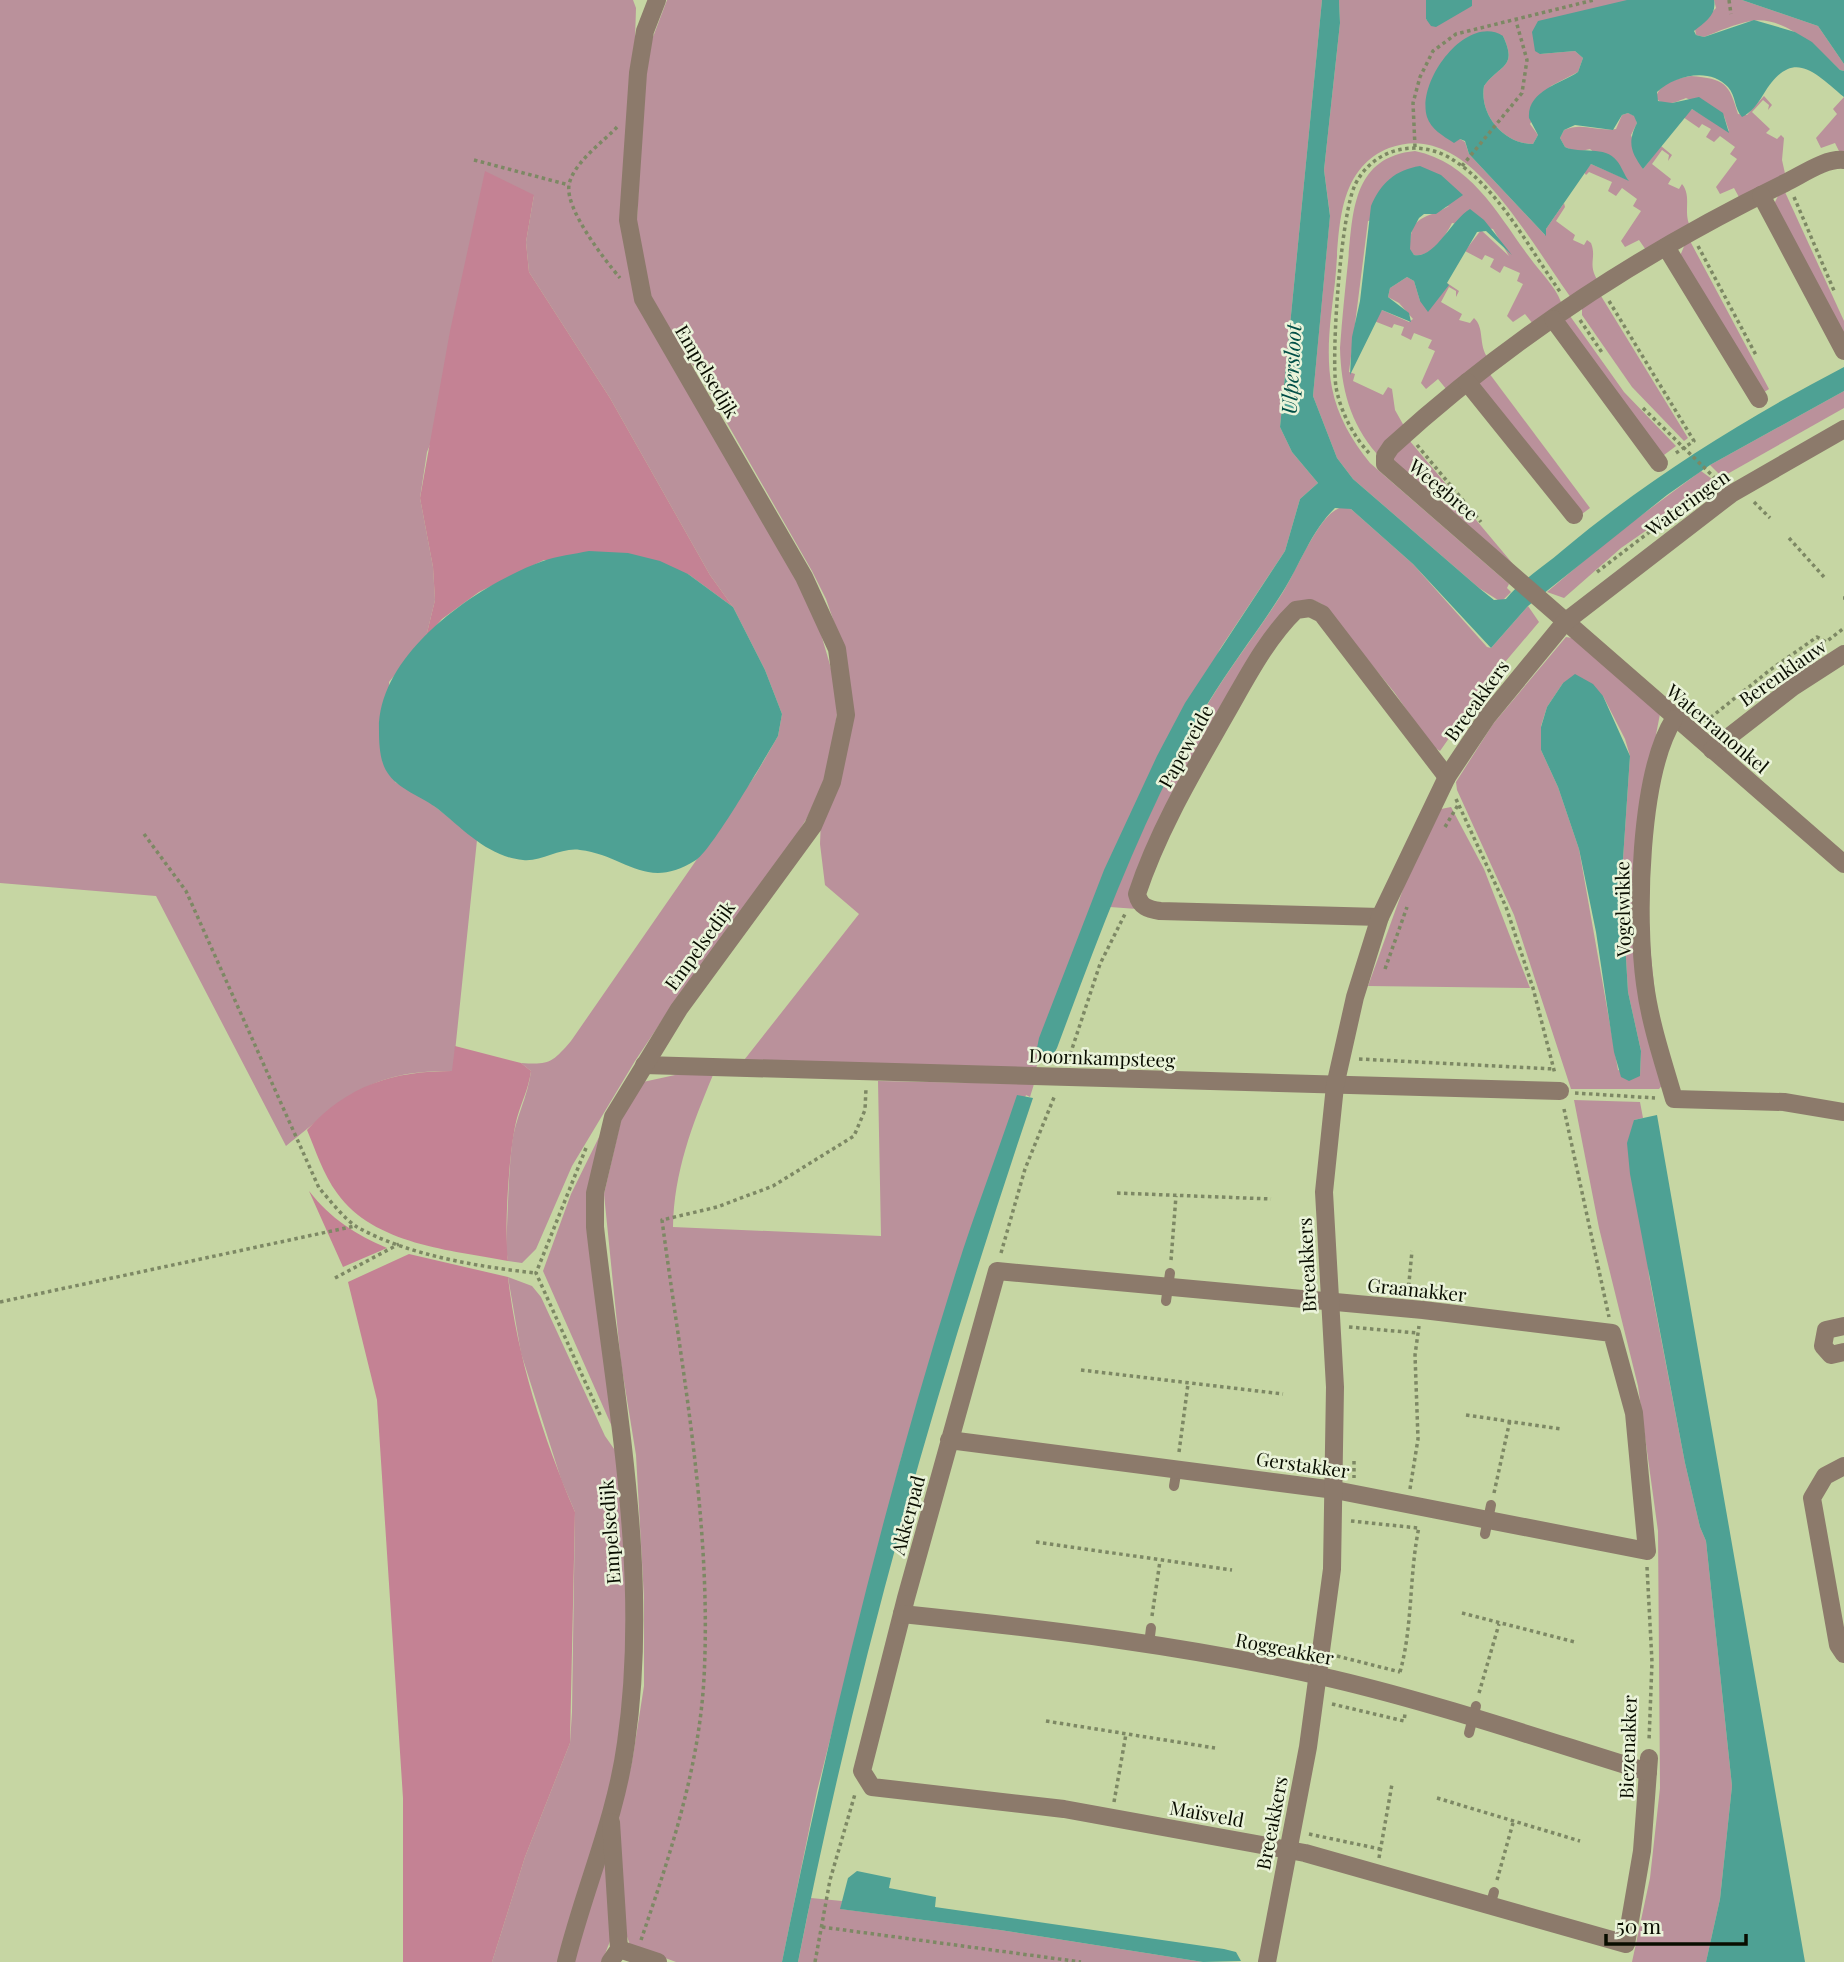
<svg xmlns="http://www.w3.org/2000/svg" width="1844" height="1962" font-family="'Playfair Display',serif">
<rect width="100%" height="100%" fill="#c6d6a3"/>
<g fill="#ba919b" fill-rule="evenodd">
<path d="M 0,0 L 633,0 L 636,8 L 628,263 L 816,617 L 835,682 L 837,714 L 828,772 L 807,818 L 780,861 L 683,989 L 635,1061 L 572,1166 L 536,1249 L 522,1263 L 508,1261 L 506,1248 C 508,1214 508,1178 512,1144 C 515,1118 528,1097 531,1071 L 521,1063 C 549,1065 552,1063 571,1041 L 756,774 L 778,736 L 782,714 L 765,670 L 733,607 L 710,575 L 610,398 L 529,272 L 526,242 L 534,195 L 427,452 L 420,498 L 433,567 L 435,600 L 426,637 L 389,682 L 395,782 L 423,797 L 477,840 L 453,1071 C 369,1070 348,1097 286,1146 L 156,896 L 0,883 Z"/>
<polygon points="667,0 1322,0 1280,427 1292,452 1318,483 1300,499 1285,551 1220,649 1036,1053 1040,1058 1034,1073 741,1064 859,914 825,885 820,844 821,819 833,793 842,645 826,599 812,571 696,369 674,342 652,305 636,239 645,58"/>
<path d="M 1339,0 L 1426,0 L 1426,20 L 1472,6 L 1472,0 L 1629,0 L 1540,54 L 1575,51 L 1583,58 L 1578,72 L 1551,86 L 1530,124 L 1538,135 L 1533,144 C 1503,144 1479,114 1484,86 C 1500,64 1518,68 1503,36 L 1460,139 L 1465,142 L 1469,154 L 1545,235 L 1546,229 L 1564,203 L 1565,207 L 1556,221 L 1575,235 L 1573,240 L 1584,245 L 1587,240 L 1591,243 C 1597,258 1587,264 1598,281 L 1572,299 C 1541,257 1496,177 1450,153 C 1430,142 1411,140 1389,148 C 1335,170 1340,233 1335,282 C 1331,317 1325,353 1332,388 C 1337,415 1352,441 1370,463 L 1509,584 L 1507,588 L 1511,592 L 1501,602 L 1479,588 L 1353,479 L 1337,458 L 1313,396 L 1330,215 L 1324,170 L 1340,23 Z"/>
<path d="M 1714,0 L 1742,0 L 1818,26 L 1844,64 L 1844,71 L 1840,70 C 1819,49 1784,15 1751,21 C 1735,24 1719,31 1704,37 L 1696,35 L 1695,29 L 1716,8 Z"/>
<path d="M 1691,76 C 1725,79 1729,83 1738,114 L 1747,115 L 1764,96 L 1772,105 L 1768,110 L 1769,105 L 1763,100 L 1752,112 L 1770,129 L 1766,133 L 1777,139 L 1781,135 L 1784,138 L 1782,160 L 1786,178 L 1740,199 L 1734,188 L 1720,194 L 1716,187 L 1737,159 L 1730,154 L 1735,147 L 1720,136 L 1714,142 L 1706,137 L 1711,129 L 1702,124 L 1699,128 L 1683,117 L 1692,109 L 1729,131 L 1724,116 L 1686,98 C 1676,102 1664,108 1656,98 C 1659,83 1678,78 1691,76 Z"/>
<polygon points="1844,97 1844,152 1840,153 1835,143 1821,148 1816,138 1837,114 1833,109"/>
<path d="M 1628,113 L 1635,116 L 1637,123 L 1631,135 L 1643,169 L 1661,146 L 1672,155 L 1668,161 L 1669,155 L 1662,150 L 1652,164 L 1671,179 L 1668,184 L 1679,189 L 1682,184 C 1692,196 1683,212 1690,226 L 1646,250 L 1639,240 L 1625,247 L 1621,241 L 1641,211 L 1633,206 L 1637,199 L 1622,188 L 1616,196 L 1608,191 L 1612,182 L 1589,172 L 1586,175 L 1584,172 L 1591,164 L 1628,180 L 1590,149 L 1577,152 L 1565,147 L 1560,138 L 1564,130 C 1583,122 1597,132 1616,129 L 1622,115 Z"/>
<path d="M 1415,151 C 1472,163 1498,215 1530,258 C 1540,272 1555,286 1561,302 L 1533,324 L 1525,314 L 1513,322 L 1507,316 L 1523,284 L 1517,281 L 1520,273 L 1504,266 L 1500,273 L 1490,267 L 1494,259 L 1485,255 L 1482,260 L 1465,251 L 1481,230 L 1509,256 L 1493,229 L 1452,223 C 1445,237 1431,258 1414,255 L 1410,250 C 1409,213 1426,220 1449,206 L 1368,221 L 1349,372 L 1355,374 L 1353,381 L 1383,395 L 1388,387 L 1392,389 L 1395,410 L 1404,426 L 1377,454 C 1350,423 1341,388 1340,348 C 1342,319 1345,290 1348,262 C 1353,213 1352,157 1415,151 Z"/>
<polygon points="1785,192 1844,321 1844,343 1773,206 1779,194"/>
<polygon points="1690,241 1769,389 1761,394 1680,256 1685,244"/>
<path d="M 1407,277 L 1414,281 L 1420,301 L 1447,283 L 1459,291 L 1456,297 L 1456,291 L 1449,287 L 1441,302 L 1462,314 L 1459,320 L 1470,323 L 1474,318 C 1485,328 1478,345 1488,358 L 1447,390 L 1438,379 L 1426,389 L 1421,383 L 1435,351 L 1428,348 L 1432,340 L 1414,333 L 1411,340 L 1401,335 L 1404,327 L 1394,324 L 1392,328 L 1374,321 L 1382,310 L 1409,322 L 1413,319 L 1399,303 L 1388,297 L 1390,288 Z"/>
<polygon points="1601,296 1688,438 1684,441 1632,387 1582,315 1582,308"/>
<polygon points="1570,316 1624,392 1676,446 1660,458 1565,329 1565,320"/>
<polygon points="1489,373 1590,508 1582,514 1478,384"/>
<polygon points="1844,391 1844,408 1722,477 1710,465"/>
<polygon points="1409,440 1513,564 1392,462 1395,451"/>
<polygon points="1701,471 1716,482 1621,548 1564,598 1547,592 1612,537"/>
<path d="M 1343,507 L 1351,509 L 1413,564 L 1487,647 L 1491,648 L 1528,606 L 1539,622 L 1489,681 L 1440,751 L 1432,746 L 1394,692 L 1322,604 L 1313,600 L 1298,601 L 1237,683 L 1137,909 L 1110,907 C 1138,837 1170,766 1209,702 C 1232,664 1260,629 1283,592 C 1296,572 1320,510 1343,507 Z"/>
<path d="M 1566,637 L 1572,638 L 1660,714 L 1638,828 L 1664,1083 L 1659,1089 L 1571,1089 L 1514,915 L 1457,790 L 1456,782 L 1493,724 ZM 1563,683 L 1603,696 L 1625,739 L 1630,756 L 1623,859 L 1623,908 L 1628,992 L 1641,1051 L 1640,1076 L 1618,1070 L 1579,849 L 1558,787 L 1541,750 L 1541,726 L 1547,707 Z"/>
<polygon points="1451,807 1484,869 1530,988 1368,986 1406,881 1441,809"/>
<path d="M 675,1075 L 713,1075 C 692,1125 674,1172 673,1227 L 881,1236 L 878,1081 L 1034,1084 L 1030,1097 L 1026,1095 L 902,1455 L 817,1791 L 782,1962 L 676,1962 L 630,1945 L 625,1931 L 619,1815 L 632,1762 L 644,1686 L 644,1598 L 636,1455 L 621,1363 L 604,1194 L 621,1120 L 643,1082 Z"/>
<polygon points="1574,1100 1640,1102 1643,1118 1634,1120 1649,1276 1685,1463 1700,1527 1706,1541 1732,1786 1720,1899 1706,1962 1632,1962 1650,1878 1660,1788 1658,1531 1638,1386 1599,1228"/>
<polygon points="600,1135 591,1178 613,1429 543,1271 571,1194"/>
<polygon points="508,1277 532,1286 541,1297 605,1436 619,1456 631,1622 614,1781 559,1962 492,1962 525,1857 570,1743 572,1712 575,1512 561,1479 521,1353"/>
<polygon points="608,1843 612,1936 602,1962 571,1962"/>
<polygon points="811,1898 842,1901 841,1909 1000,1930 1203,1962 798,1962"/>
</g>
<g fill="#c48294">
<polygon points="485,171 534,195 526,242 529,272 610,398 710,575 733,607 688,574 544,560 479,592 442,619 426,637 435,600 433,567 420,498 450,331"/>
<path d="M 455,1046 L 521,1063 L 531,1071 C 528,1091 522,1100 517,1118 C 509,1148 504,1230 508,1261 C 451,1250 374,1245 337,1193 C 323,1174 316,1151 307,1130 C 348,1085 393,1071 452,1071 Z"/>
<path d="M 309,1191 C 331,1219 355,1234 387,1248 L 343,1267 Z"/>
<path d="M 409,1254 L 508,1277 C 517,1357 543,1437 575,1512 L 570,1743 L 525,1857 L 492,1962 L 403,1962 L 403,1798 L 377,1400 L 348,1282 Z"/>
</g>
<g fill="#4ea194">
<path d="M 1322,0 L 1339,0 L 1340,23 L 1324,170 L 1330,216 L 1313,396 L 1337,458 L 1353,479 L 1479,588 L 1494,600 L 1506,599 C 1521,580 1545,566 1563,550 C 1649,478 1744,419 1844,367 L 1844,391 L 1710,465 L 1667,495 L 1528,606 L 1491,648 L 1413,564 L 1351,509 L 1335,508 C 1311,531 1300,565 1282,593 C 1258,631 1231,665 1208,703 C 1144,812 1101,930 1057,1048 L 1052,1057 L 1044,1059 L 1036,1053 L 1039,1038 L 1104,870 L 1157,756 L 1185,703 L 1285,551 L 1300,499 L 1318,483 L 1292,452 L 1280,427 Z"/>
<polygon points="1426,0 1472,0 1472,6 1436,27 1431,26 1426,19"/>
<path d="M 1627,0 L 1714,0 C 1717,15 1705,22 1694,31 L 1696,35 L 1704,37 L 1754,20 L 1795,32 L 1812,42 L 1840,70 L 1844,71 L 1844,97 C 1812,70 1792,47 1763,95 C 1759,102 1751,113 1742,117 C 1734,108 1736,96 1728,87 C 1710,67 1675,75 1657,92 L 1658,101 L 1672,103 L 1699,97 L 1723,113 L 1729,133 L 1692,109 L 1643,169 C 1631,152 1627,143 1637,123 L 1634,116 L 1628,113 L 1622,115 L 1613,130 L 1575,125 L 1564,130 L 1560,138 L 1565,147 C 1580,154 1605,145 1617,161 C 1622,167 1624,175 1629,181 L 1591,164 L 1546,229 L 1546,236 L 1469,154 L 1465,141 L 1460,139 L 1454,143 C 1443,136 1431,129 1427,117 C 1416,81 1467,13 1503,36 C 1518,68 1500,64 1484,86 C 1479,114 1503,144 1533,144 L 1538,135 L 1529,118 C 1527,91 1560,84 1578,72 L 1583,58 L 1575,51 L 1540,54 L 1535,51 L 1532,32 L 1538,21 Z"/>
<polygon points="1742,0 1844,0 1844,64 1818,26"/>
<path d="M 1420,166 L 1441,175 L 1463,195 L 1436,214 L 1424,214 L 1419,218 L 1411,233 L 1410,249 L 1414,255 C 1435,259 1451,220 1470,209 L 1484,220 L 1512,255 L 1486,231 L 1477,232 L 1447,283 L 1449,285 L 1428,312 L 1420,301 L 1414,281 L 1407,277 L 1390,288 L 1388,297 L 1409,313 L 1411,322 L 1382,310 L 1350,375 L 1352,337 L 1360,301 L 1371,206 C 1381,183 1395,170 1420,166 Z"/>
<path d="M 589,551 L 628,553 L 660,561 L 688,574 L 733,607 L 765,670 L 782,714 L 778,736 C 765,758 712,850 696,860 C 646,892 625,855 580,850 C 561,847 542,862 523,860 C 489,857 464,830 438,809 C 423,797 397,789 387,772 C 380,761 379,745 379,731 C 377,653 477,585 543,561 C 557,556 574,554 589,551 Z"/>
<polygon points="1575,674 1593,684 1603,696 1630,756 1623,859 1623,908 1628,992 1641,1051 1640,1076 1629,1081 1621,1077 1614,1052 1596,932 1579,849 1558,787 1541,750 1541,727 1547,707 1563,683"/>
<path d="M 1017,1095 L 1033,1098 C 937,1382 856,1668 798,1962 L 782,1962 C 829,1730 884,1501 955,1275 C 974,1214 997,1155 1017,1095 Z"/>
<polygon points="1657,1115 1805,1962 1706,1962 1720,1899 1732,1786 1706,1541 1700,1527 1685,1463 1630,1174 1627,1143 1634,1120"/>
<polygon points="857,1871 891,1878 889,1888 936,1897 935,1907 1224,1949 1236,1952 1241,1961 1203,1962 1000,1930 840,1909 848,1878"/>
</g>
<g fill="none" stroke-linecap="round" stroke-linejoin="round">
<g stroke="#7d8864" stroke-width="3.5" stroke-dasharray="3.5 3.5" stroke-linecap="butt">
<polyline points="1729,0 1731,14"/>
<path d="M 617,127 C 603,142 573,163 569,185 C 565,209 604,259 620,278"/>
<polyline points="1415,147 1413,103 1420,77 1433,51 1456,34 1594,0"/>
<polyline points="474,160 569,185"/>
<polyline points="1462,166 1522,93 1527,60 1516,21"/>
<polyline points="1794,197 1835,293"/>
<polyline points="1698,246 1757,357"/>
<polyline points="1609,301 1694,441 1673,455"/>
<polyline points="1580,320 1603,354"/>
<polyline points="1643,408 1720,483"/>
<polyline points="1417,445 1481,522"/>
<path d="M 1369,453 C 1353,436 1340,410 1336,387 C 1331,353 1341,214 1355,185 C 1372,149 1416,138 1450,158 C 1499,187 1529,249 1561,293"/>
<polyline points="1754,502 1770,518"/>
<polyline points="1789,538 1824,577"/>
<polyline points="1597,572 1677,511"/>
<polyline points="1843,598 1844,598"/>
<polyline points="1705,722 1770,670 1817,637 1826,642 1844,628"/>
<polyline points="1456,799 1506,907 1533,988 1555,1074"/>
<polyline points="1445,827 1458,805"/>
<path d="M 144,834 L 186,891 L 319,1188 C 330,1200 343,1218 357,1227 C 407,1255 479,1267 536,1273"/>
<polyline points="1385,969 1407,907"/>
<polyline points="1359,1059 1554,1069"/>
<polyline points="1068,1061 1100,964 1126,912"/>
<polyline points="1575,1093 1655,1098"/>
<polyline points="1564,1109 1609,1317"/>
<polyline points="586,1148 536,1273 601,1417"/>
<polyline points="1117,1193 1271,1199"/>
<polyline points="1001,1253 1025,1169 1055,1095"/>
<polyline points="1171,1260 1176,1196"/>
<polyline points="335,1278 399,1244"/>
<polyline points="1408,1293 1412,1251"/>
<polyline points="0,1302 355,1226"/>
<polyline points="1349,1327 1417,1333"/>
<polyline points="1081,1370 1283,1394"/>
<polyline points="1466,1415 1561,1429"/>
<polyline points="1179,1452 1188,1384"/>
<polyline points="1354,1461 1354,1478"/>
<polyline points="1410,1489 1418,1439 1415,1355 1419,1326"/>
<polyline points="1494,1493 1510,1420"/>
<polyline points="1351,1521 1418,1528"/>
<polyline points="1036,1542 1232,1570"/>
<polyline points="1647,1567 1652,1662 1649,1741"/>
<polyline points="1462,1613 1575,1642"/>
<polyline points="1152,1616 1160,1561"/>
<polyline points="1337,1656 1400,1672"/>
<path d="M 1400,1672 C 1413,1626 1409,1574 1419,1527"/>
<polyline points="1479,1693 1499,1624"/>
<polyline points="1332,1704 1404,1721 1405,1714"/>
<polyline points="1046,1721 1215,1748"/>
<polyline points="1437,1798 1580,1841"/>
<polyline points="1114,1802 1126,1734"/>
<polyline points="1309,1834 1380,1849"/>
<polyline points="1379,1858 1392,1784"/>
<polyline points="1497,1880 1513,1823"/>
<polyline points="822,1927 1081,1962"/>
<path d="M 641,1940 C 670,1855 699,1769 704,1678 C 712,1524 682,1372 662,1220 L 717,1207 L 773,1186 L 854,1136 L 865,1110 L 866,1088"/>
<polyline points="815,1962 830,1880 855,1794"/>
</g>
<g stroke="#8c7a6b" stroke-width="10">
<polyline points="1166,1301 1170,1273"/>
<polyline points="1174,1486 1177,1468"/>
<polyline points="1485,1534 1491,1505"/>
<polyline points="1149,1644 1151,1628"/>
<polyline points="1469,1733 1476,1706"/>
<polyline points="1490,1906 1494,1892"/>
</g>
<g stroke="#8c7a6b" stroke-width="18">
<path d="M 1844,160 C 1825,158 1802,175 1785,183 C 1643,252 1508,340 1391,447 L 1385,456 L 1385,464 L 1844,864"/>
<polyline points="1761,195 1844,351"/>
<polyline points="1666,247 1759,399"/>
<polyline points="1553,319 1659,463"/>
<polyline points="1467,382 1574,515"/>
<path d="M 1674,719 C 1639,774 1636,919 1645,984 C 1650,1023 1663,1061 1674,1099 L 1784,1102 L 1844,1112"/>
<polyline points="1712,750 1793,687 1844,654"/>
<path d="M 1380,917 L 1160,911 C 1148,909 1140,907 1137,894 C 1158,830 1194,770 1227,712 C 1247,677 1267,638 1296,610 L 1310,608 L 1322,614 L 1447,777"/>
<polyline points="644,1065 1560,1091"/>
<polyline points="1844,1326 1826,1330 1823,1346 1831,1355 1844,1352"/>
<polyline points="949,1440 1335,1490 1647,1551 1634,1413 1612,1333 1423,1310 997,1271 906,1598 862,1771 872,1787 1064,1809 1305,1853 1626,1944 1642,1851 1649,1758"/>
<polyline points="1844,1466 1825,1476 1812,1498 1838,1645 1844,1654"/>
<path d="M 902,1614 C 1047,1629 1191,1646 1333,1679 C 1439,1704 1544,1740 1648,1772"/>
<polyline points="619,1949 658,1962"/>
<path d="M 566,1962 C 584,1889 616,1818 626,1743 C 651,1571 614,1398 595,1227 L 595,1193 L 613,1117 L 679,1009 L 813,826 L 832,782 L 846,715 L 837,649 L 804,577 L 643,299 L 628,220 L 638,73 L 645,31 L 657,0"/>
<polyline points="610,1962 619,1949 611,1822"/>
<polyline points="1267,1962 1308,1747 1332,1569 1335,1387 1324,1192 1335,1086 1355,997 1380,917 1447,777 1487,717 1565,622 1731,494 1844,429"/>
</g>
</g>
<g text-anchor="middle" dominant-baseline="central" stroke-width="5" stroke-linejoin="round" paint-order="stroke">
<g font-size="19" fill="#090d00" stroke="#eaf3d9">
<text transform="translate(708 371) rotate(59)">Empelsedijk</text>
<text transform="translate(1444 489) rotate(40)">Weegbree</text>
<text transform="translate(1687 502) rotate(-36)">Wateringen</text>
<text transform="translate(1782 672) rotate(-35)">Berenklauw</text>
<text transform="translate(1476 700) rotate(-54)">Breeakkers</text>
<text transform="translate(1718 728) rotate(40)">Waterranonkel</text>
<text transform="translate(1185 746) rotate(-61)">Papeweide</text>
<text transform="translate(1622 909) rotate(-91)">Vogelwikke</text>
<text transform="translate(699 945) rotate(-54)">Empelsedijk</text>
<text transform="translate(1102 1057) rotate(2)">Doornkampsteeg</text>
<text transform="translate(1306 1265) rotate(-93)">Breeakkers</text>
<text transform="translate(1417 1289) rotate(6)">Graanakker</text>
<text transform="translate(1303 1464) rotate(8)">Gerstakker</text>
<text transform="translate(907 1515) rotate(-75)">Akkerpad</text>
<text transform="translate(609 1532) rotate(-94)">Empelsedijk</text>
<text transform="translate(1285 1648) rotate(11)">Roggeakker</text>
<text transform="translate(1627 1747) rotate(-88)">Biezenakker</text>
<text transform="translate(1207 1813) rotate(10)">Maïsveld</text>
<text transform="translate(1271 1823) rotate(-79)">Breeakkers</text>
</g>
<g font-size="21" font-style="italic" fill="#014e46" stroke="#eaf3d9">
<text transform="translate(1290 369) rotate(-87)">Ulpersloot</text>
</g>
</g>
<path d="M1606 1934v10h140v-10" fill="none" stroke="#090d00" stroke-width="3.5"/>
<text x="1616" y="1934" font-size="21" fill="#090d00" stroke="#eaf3d9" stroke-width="5" paint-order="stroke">50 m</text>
</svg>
